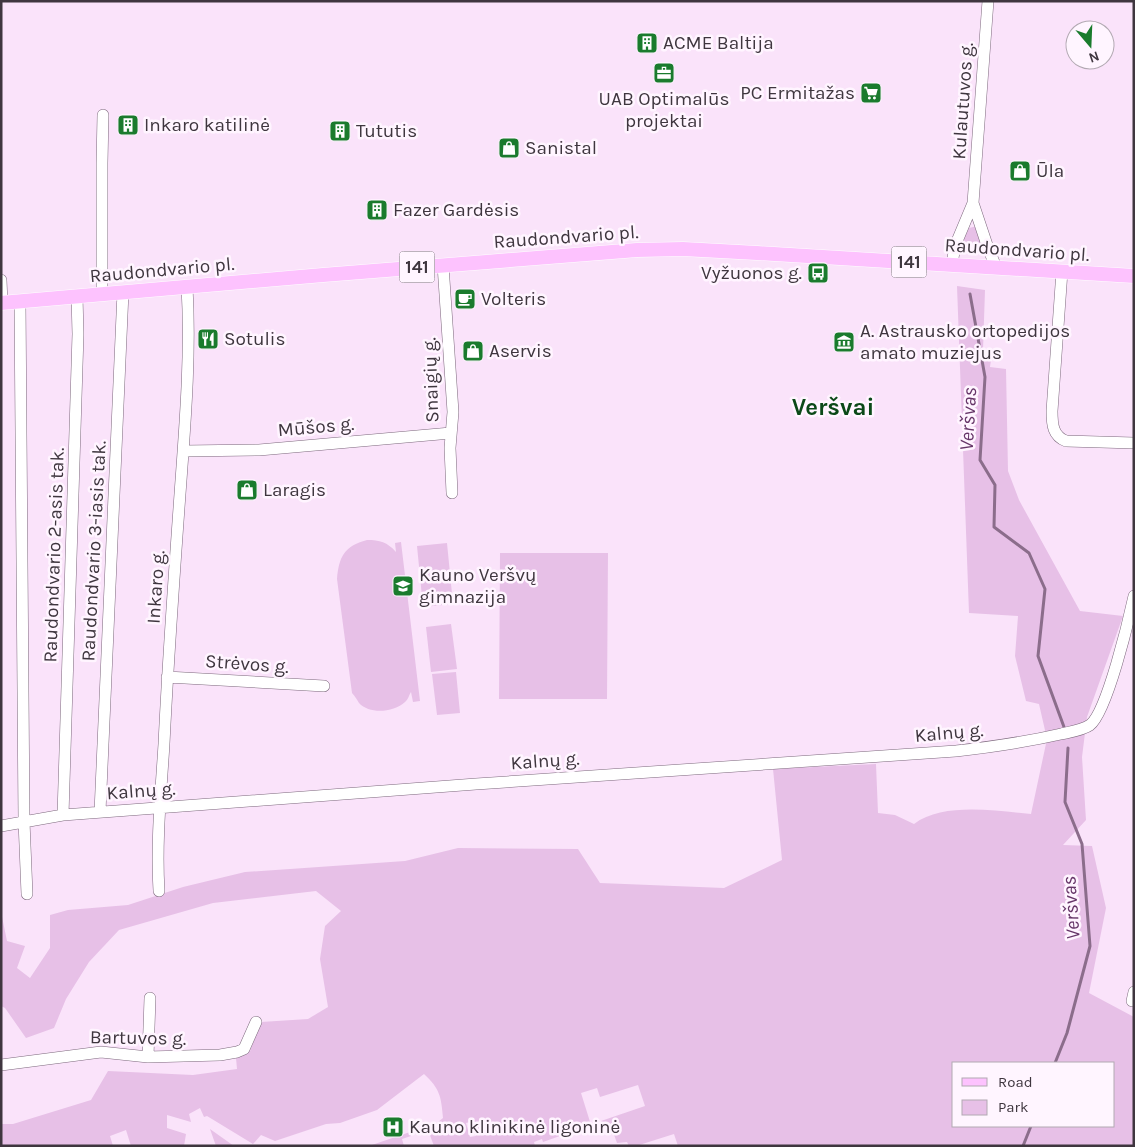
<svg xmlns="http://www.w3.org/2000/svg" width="1135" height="1147" font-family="Karla,sans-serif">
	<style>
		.green { fill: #e7c0e7; fill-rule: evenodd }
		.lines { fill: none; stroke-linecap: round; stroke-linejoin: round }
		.stream { stroke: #8b6d8b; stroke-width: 3 }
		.minor-casing { stroke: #7d697d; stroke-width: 12 }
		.major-casing { stroke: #fff; stroke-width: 15 }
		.minor { stroke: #fff; stroke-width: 11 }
		.major { stroke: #fdc2fe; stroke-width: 14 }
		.labels { text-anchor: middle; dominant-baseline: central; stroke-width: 5; stroke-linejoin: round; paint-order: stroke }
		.shield { fill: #fff5ff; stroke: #796f79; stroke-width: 1 }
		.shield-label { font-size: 18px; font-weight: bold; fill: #3f363f }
		.poi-label { font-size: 19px; fill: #3f363f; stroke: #fff5ff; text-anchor: start }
		.street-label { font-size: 19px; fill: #3f363f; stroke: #fff5ff }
		.water-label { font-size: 20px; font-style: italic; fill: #673669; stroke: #fff5ff }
		.district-label { font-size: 24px; font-weight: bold; fill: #0b4918; stroke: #fff5ff }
	</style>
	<rect width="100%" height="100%" fill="#fae3fa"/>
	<path class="green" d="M973,227H975L980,241V245L963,244V241L969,228Z
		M957,286L985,290L983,350L992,353L990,367L1006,369L1008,471L1019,500L1080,611L1123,616L1087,717L1082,757L1086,820L1063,845L1092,846L1106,908L1089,993L1134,1017V1146H678L674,1134L636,1146H629L627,1142L617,1143L612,1129L604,1132L601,1121L645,1106L638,1085L600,1097L597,1088L581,1093L591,1125L543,1142L542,1139L534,1142L535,1146H434L428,1130L443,1118C441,1096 440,1089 424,1074L377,1110L340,1123L326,1124L275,1141L261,1135L253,1144L207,1116L204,1117L200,1108L189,1114L191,1122L167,1115V1128L186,1134L184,1146H131L126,1130L110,1136L113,1146H1V1124H13L91,1100L108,1071L193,1075L237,1069L236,1058L250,1051L261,1022L308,1019L328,1007L320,959L325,926L341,911L316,891L213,903L119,930L89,962L66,999L54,1028L26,1038L5,1008L1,1006V912L7,941L25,946L17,968L30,978L50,948V915L68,910L128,905L183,887L245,872L405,861L458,848L578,849L600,883L724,888L782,860L773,769L876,764L878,813L895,815L914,824C943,802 996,811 1031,814L1047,739L1039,704L1026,701L1015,656L1018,616L969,613ZM954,1063H1114V1126H954ZM474,1121L476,1136L470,1137L466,1123Z
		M367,540C380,540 387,542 396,552L395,543L401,542L420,701L413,702L411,692C409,695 408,700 405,702C394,712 370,715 359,703C357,700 355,696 352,693L337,579C339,557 344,546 367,540Z
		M447,543L453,604L423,607L417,546Z
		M500,553H608L607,699H499Z
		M451,624L457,669L431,672L426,627Z
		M456,672L460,713L437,715L432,674Z
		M210,1129L234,1146H216Z
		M410,1132L411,1136L402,1139L404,1146H369Z"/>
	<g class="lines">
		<path class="stream" d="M970,294L985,377L980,460L995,485L994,527L1029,553L1045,589L1038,656L1064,727
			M1055,1063L1067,1033L1090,946L1082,844L1065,802L1068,748
			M1023,1146L1031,1126"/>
		<g class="minor-casing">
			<path id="minor" d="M973,203L988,248L996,267
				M952,264L955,246L973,203L988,1
				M443,265L453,412L450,448L452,493
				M1062,271L1052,411C1052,425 1053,436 1066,441L1134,443
				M1,280L2,303
				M102,294V163L103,115
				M20,302L24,821L27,894
				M184,451L259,450L451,433
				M167,677L324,686
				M100,812L123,292
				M63,815L78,334L77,296
				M1,826L63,815L476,784L956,751C992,747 1026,742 1061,734C1070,732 1083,730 1090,725C1107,712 1129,619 1134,596
				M159,891C156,842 161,792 164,744C168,660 174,577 180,494C185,425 191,355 187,286
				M1132,1001L1134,992
				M148,1057L150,998
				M1,1065L101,1052L148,1057L220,1055L237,1052L244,1049L256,1022"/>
		</g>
		<g class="major-casing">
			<path id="major" d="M1,303L323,275L637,250L683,249L757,253L1134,276"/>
		</g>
		<use href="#minor" class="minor"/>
		<use href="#major" class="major"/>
	</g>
	<defs>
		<g id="building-square" transform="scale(1.125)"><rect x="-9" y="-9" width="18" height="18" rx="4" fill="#1a7b2d" stroke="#fff5ff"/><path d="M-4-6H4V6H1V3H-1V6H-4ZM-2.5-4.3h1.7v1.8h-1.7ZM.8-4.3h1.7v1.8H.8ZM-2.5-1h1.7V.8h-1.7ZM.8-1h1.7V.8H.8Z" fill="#fff"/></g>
		<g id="office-square" transform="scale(1.125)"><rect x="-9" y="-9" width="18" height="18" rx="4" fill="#1a7b2d" stroke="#fff5ff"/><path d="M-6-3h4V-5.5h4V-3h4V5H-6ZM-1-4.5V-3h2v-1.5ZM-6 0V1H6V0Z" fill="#fff"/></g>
		<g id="supermarket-square" transform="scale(1.125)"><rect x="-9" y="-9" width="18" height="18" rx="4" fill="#1a7b2d" stroke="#fff5ff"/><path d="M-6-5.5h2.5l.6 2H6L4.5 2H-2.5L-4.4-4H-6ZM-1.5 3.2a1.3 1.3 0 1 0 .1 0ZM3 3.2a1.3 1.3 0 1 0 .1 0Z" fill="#fff"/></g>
		<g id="shop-square" transform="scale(1.125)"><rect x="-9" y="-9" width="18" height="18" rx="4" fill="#1a7b2d" stroke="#fff5ff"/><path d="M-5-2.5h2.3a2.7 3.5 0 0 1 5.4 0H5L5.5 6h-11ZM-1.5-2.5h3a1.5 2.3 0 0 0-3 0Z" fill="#fff"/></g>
		<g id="bus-square" transform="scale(1.125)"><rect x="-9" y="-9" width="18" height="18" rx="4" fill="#1a7b2d" stroke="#fff5ff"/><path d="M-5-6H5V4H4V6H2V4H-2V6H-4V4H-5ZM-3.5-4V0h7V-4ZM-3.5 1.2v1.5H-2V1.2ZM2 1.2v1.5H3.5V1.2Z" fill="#fff"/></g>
		<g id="cafe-square" transform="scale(1.125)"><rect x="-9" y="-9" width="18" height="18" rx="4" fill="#1a7b2d" stroke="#fff5ff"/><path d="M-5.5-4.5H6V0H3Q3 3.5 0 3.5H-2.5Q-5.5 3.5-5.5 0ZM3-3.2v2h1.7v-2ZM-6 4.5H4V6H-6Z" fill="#fff"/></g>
		<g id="restaurant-square" transform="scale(1.125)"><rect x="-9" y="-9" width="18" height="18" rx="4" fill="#1a7b2d" stroke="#fff5ff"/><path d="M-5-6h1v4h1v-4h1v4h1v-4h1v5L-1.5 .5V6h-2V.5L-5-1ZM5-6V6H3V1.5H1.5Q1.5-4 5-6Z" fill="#fff"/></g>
		<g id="museum-square" transform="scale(1.125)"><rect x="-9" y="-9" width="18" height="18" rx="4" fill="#1a7b2d" stroke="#fff5ff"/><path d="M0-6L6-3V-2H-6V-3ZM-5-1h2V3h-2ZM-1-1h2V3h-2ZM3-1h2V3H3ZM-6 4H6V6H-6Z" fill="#fff"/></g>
		<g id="school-square" transform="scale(1.125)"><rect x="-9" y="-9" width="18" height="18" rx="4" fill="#1a7b2d" stroke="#fff5ff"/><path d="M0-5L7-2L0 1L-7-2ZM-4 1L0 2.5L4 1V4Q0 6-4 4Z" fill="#fff"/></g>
		<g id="hospital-square" transform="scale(1.125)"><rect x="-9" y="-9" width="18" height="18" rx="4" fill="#1a7b2d" stroke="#fff5ff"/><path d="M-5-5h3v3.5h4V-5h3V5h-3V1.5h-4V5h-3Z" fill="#fff"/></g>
	</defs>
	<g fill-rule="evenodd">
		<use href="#building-square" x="647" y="43"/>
		<use href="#office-square" x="664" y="73"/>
		<use href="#supermarket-square" x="871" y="93"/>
		<use href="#building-square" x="128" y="125"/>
		<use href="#building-square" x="340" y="131"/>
		<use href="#shop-square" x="509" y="148"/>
		<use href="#shop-square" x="1020" y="171"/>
		<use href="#building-square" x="377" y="210"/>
		<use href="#bus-square" x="818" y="273"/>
		<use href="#cafe-square" x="465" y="299"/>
		<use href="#restaurant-square" x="208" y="339"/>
		<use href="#museum-square" x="844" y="342"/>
		<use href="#shop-square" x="473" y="351"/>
		<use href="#shop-square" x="247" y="490"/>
		<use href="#school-square" x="403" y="586"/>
		<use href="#hospital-square" x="393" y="1127"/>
	</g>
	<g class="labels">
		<g class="shield">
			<rect x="891.5" y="246.5" width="35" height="31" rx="4"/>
			<rect x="399.5" y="251.5" width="35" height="31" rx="4"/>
		</g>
		<g class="shield-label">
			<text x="909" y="262">141</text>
			<text x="417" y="267">141</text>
		</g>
		<g class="poi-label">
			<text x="663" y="43">ACME Baltija</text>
			<text x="855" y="93" text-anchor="end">PC Ermitažas</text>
			<text x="664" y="99" text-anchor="middle">UAB Optimalūs<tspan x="664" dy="22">projektai</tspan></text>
			<text x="144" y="125">Inkaro katilinė</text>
			<text x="356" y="131">Tututis</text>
			<text x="525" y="148">Sanistal</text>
			<text x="1036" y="171">Ūla</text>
			<text x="393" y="210">Fazer Gardėsis</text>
			<text x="802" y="273" text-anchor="end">Vyžuonos g.</text>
			<text x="481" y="299">Volteris</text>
			<text x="860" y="331">A. Astrausko ortopedijos<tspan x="860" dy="22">amato muziejus</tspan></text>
			<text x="224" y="339">Sotulis</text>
			<text x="489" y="351">Aservis</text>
			<text x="263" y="490">Laragis</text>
			<text x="419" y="575">Kauno Veršvų<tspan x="419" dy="22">gimnazija</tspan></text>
			<text x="409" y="1127">Kauno klinikinė ligoninė</text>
		</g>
		<g class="street-label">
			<text transform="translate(963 101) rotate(-86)">Kulautuvos g.</text>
			<text transform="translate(566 237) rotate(-4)">Raudondvario pl.</text>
			<text transform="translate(1017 250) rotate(4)">Raudondvario pl.</text>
			<text transform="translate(162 270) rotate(-5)">Raudondvario pl.</text>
			<text transform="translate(431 380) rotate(-92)">Snaigių g.</text>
			<text transform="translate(316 427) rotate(-5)">Mūšos g.</text>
			<text transform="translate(94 551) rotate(-87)">Raudondvario 3-iasis tak.</text>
			<text transform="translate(54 555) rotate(-88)">Raudondvario 2-asis tak.</text>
			<text transform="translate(156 587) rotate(-86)">Inkaro g.</text>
			<text transform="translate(247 664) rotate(4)">Strėvos g.</text>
			<text transform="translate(949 733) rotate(-5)">Kalnų g.</text>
			<text transform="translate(545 761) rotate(-4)">Kalnų g.</text>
			<text transform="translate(141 791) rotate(-4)">Kalnų g.</text>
			<text transform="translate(138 1038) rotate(1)">Bartuvos g.</text>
		</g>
		<g class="water-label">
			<text transform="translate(968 419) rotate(-87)">Veršvas</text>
			<text transform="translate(1071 908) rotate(-94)">Veršvas</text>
		</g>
		<g class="district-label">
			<text x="833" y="407">Veršvai</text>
		</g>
	</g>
	<rect width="1135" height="1147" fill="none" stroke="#3f363f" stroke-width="5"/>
	<rect x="952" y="1062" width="162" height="65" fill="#fff5ff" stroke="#b2a9b2"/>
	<rect x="962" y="1078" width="25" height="8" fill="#fdc2fe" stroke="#b2a9b2"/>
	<text x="998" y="1087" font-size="15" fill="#3f363f">Road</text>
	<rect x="962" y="1100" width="25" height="15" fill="#e7c0e7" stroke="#b2a9b2"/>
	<text x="998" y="1112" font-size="15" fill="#3f363f">Park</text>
	<g transform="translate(1090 45) rotate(161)"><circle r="24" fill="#fff5ff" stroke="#b2a9b2"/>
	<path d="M0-4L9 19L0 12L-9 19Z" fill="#1a7b2d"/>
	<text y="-8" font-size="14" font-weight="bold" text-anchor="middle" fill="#3f363f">N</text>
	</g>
</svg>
